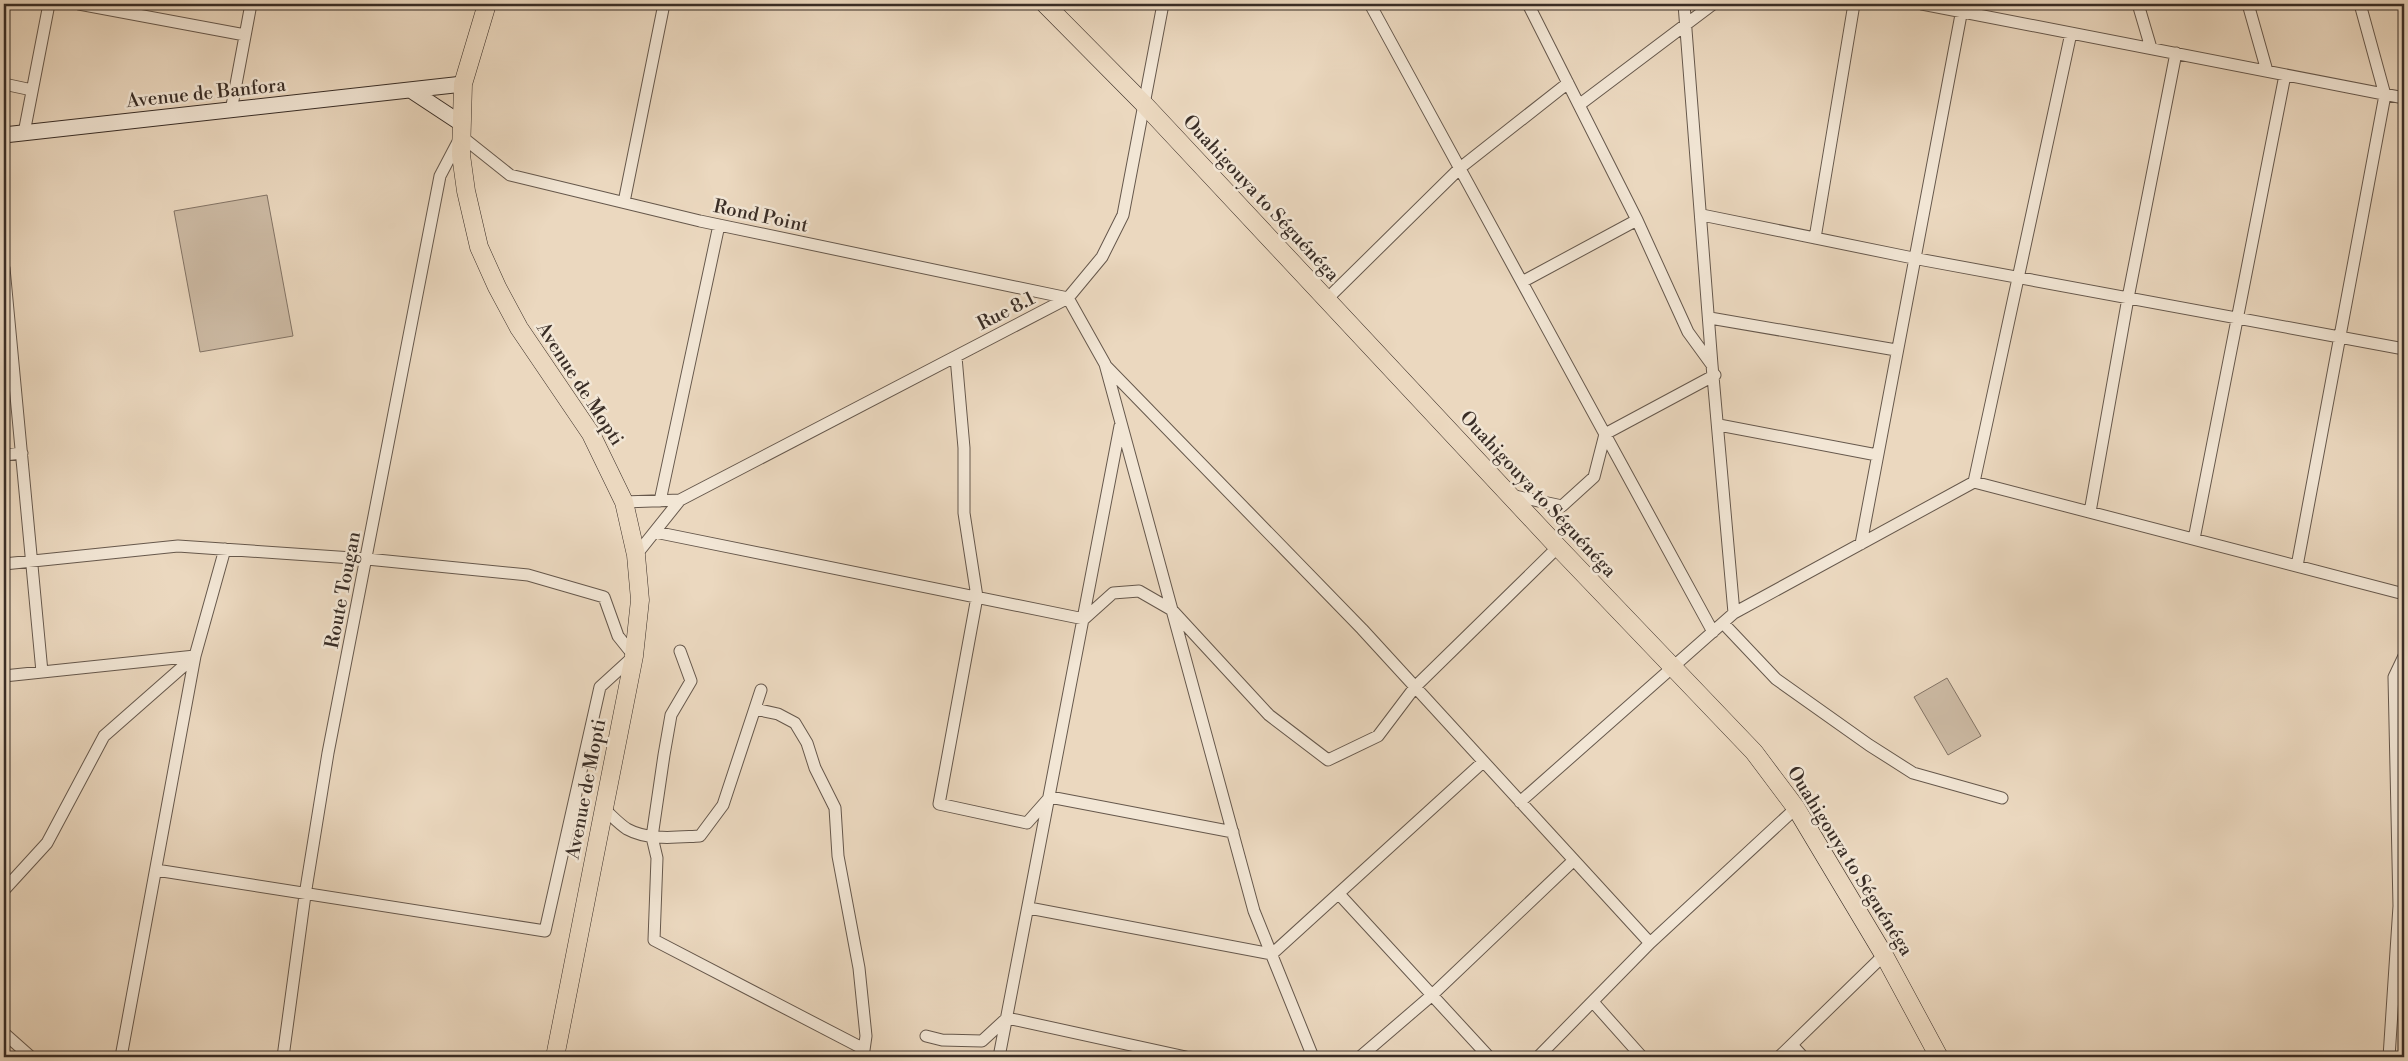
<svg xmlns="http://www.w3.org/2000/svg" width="2408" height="1061" font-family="'Libre Bodoni',serif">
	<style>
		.pitch { fill: #cdbba5; stroke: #837466 }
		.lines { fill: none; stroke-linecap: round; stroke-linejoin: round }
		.street-casing { stroke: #66584c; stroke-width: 13 }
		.secondary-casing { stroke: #392d26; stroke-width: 17 }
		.primary-casing { stroke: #392d26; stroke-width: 19 }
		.street { stroke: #f2e6d5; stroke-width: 11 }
		.secondary { stroke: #f2e6d5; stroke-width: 15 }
		.primary { stroke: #ebd8bf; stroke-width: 18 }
		.labels { text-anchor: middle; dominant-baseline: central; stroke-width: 5; stroke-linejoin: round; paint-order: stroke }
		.street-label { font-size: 19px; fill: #392d26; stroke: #f2e6d5 }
	</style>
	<rect width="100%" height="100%" fill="#ebd8bf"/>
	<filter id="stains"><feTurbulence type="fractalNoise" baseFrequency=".004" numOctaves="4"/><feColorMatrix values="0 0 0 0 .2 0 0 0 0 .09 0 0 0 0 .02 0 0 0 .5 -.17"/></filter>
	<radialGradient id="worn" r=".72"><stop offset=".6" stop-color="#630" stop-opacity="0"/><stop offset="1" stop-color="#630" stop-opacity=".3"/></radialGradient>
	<path class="pitch" d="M267,195L293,336L200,352L174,211Z
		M1947,678L1981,736L1948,755L1914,697Z"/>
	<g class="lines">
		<g class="street-casing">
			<path id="street" d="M79,4L245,35
				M1370,4L1713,632
				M1528,4L1637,220L1688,332L1712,365
				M1922,4L2404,98
				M2138,4L2151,48
				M2248,4L2267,71
				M4,84L32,90
				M1579,105L1713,4
				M231,111L251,4
				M24,133L49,4
				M624,202L664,4
				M1702,215L1913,258L2404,349
				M1815,238L1854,4
				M4,268L42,672
				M1522,282L1637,220
				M1327,299L1460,168L1568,83
				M1710,318L1896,350
				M956,357L964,448V513L977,597L939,804L1027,823L1050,797L1233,832
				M1106,366L1362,629L1650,943
				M1719,425L1877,455
				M4,455L22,453
				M1974,482L2071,33
				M1510,495L1562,506L1594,477L1605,434L1715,375
				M680,500L1068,298L1102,257L1123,215L1163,4
				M660,501L719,225
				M624,502L680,500L636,555
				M2090,512L2128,298L2176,53
				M655,532L1084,619L1113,593L1139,591L1172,610L1269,715L1328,760L1378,736L1415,687L1558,547
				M2194,539L2285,75
				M1861,544L1963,4
				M4,564L178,546L367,559L528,575L604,597L618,636L634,656L600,687L545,931L156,870
				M2297,566L2385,95L2360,4
				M1734,613L1974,482L2404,594
				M1723,623L1776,679L1869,745L1913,773L2002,798
				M680,651L691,681L671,715L664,755L652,837L657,858L654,940L864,1049
				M4,676L195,656L104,736L47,843L4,890
				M755,709L778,714L795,723L807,743L815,768L835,808L838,856L859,968L866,1036L863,1057
				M1520,802L1734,613L1712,365L1684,4
				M604,809C611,815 619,824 627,829C649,841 677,837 700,836L723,805L761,690
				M1339,894L1489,1057
				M1029,908L1272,954L1483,762
				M1593,1002L1642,1057
				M4,1033L31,1057
				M926,1036L942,1040L982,1041L1007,1018L1186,1057
				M1792,1045L1803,1057
				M121,1057L195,656L225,549
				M283,1057L305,895L328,753L440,176L461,136L510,175L700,221L1068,298L1105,364L1254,911L1313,1057
				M999,1057L1120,426
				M1360,1057L1431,996L1574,860
				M1538,1057L1650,943L1796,808
				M1779,1057L1884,955
				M2389,1057L2399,906L2394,677L2404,656"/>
		</g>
		<g class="secondary-casing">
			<path id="secondary" d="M412,91L462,124
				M4,135L463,84"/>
		</g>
		<g class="primary-casing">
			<path id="primary" d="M487,4L463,84L461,155L466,191L479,247L497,287L519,328L591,434L624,502L636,555L640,600L634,656L555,1057
				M1045,4L1143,103L1558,547L1754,752L1796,808L1884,955L1939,1057"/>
		</g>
		<use href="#street" class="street"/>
		<use href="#secondary" class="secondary"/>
		<use href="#primary" class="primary"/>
	</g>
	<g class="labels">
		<g class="street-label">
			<text transform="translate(206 93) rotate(-6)">Avenue de Banfora</text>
			<text transform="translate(1261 198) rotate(47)">Ouahigouya to Séguénéga</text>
			<text transform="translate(761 216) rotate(12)">Rond Point</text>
			<text transform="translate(1006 311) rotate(-27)">Rue 8.1</text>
			<text transform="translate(580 384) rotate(57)">Avenue de Mopti</text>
			<text transform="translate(1538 494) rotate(47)">Ouahigouya to Séguénéga</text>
			<text transform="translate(343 590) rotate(-79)">Route Tougan</text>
			<text transform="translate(586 789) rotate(-79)">Avenue de Mopti</text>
			<text transform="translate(1850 861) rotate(58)">Ouahigouya to Séguénéga</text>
		</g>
	</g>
	<rect width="2408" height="1061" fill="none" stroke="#ebd8bf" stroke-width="20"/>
	<rect x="5" y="5" width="2398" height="1051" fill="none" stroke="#392d26" stroke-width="2.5"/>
	<rect x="10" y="10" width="2388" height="1041" fill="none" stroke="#392d26"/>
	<rect width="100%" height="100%" filter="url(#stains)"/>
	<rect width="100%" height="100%" fill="url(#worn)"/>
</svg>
